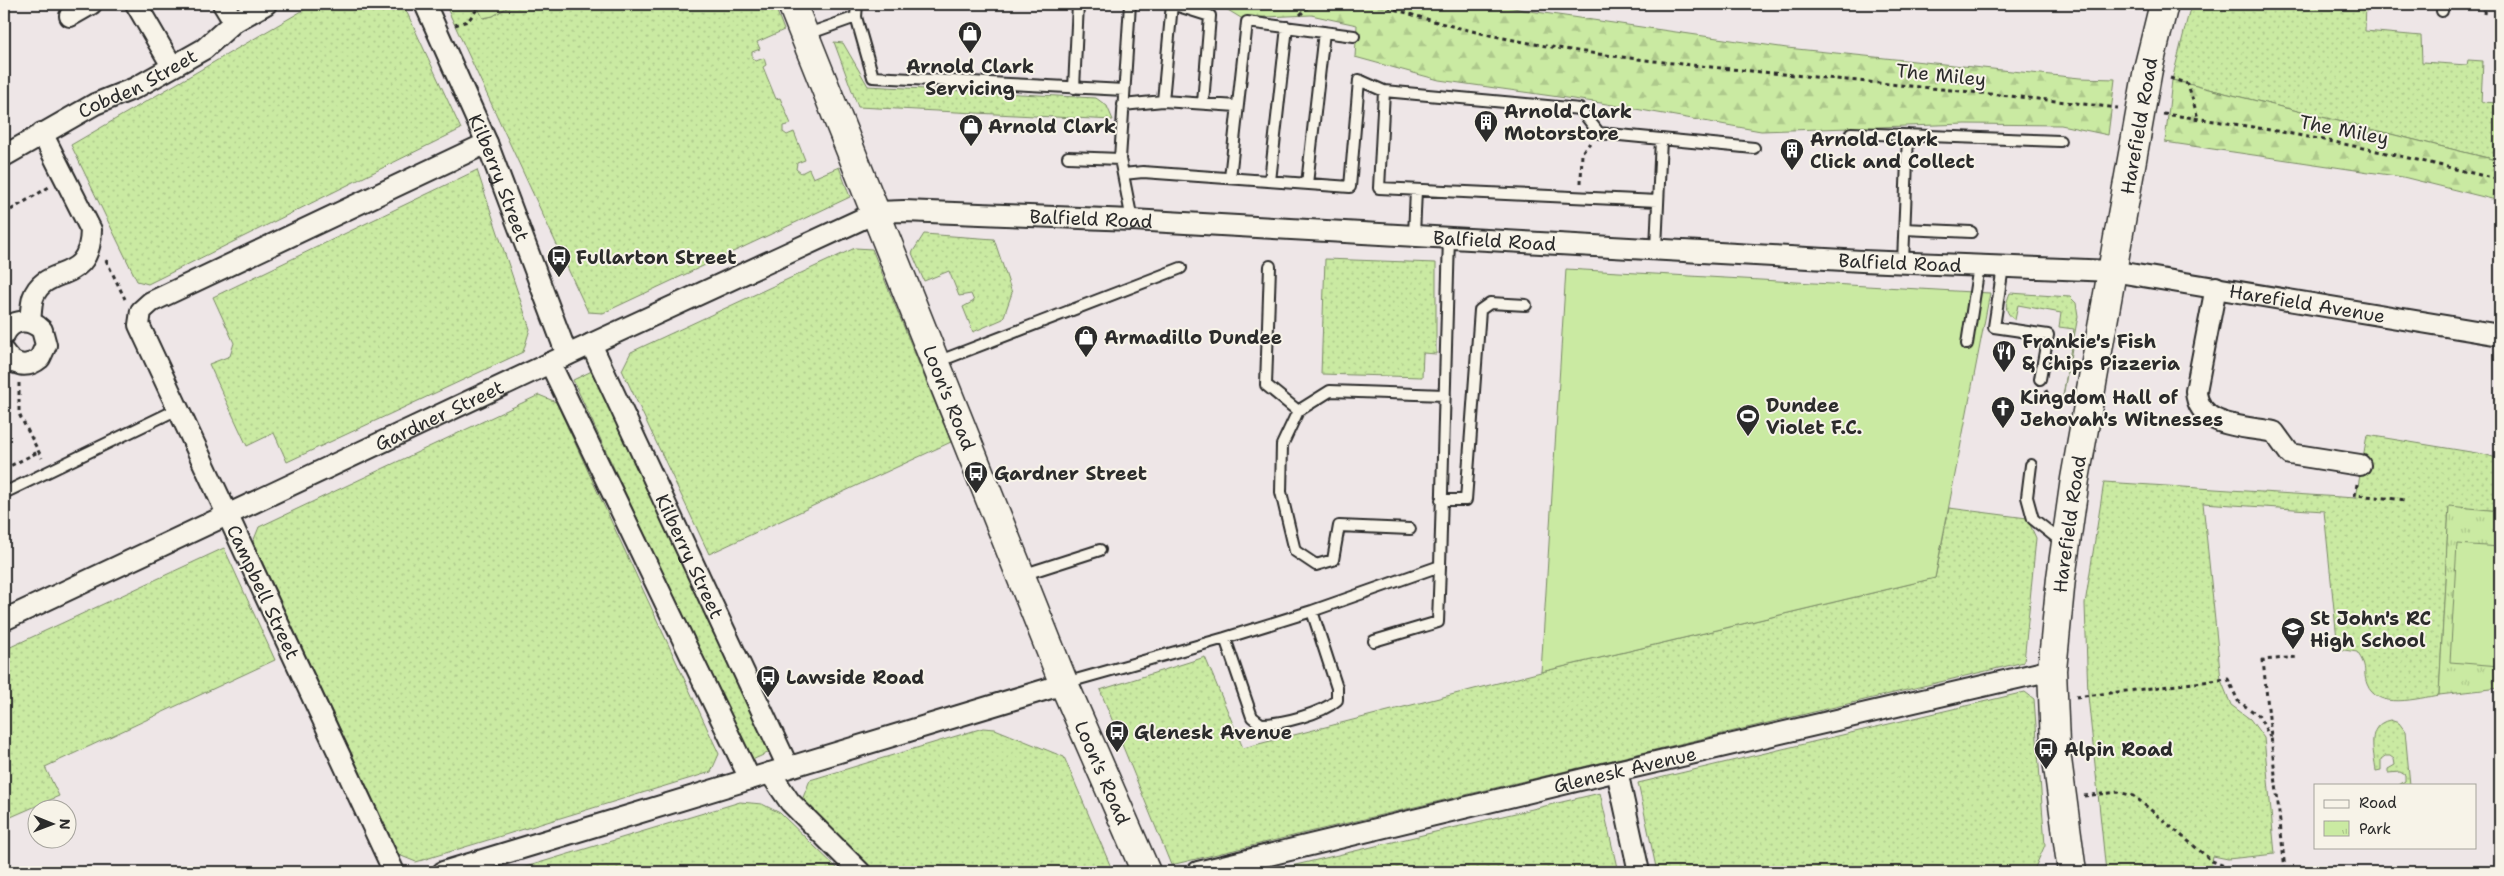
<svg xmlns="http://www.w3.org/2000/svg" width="2504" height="876" font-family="'Shantell Sans',sans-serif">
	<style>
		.grass { fill: url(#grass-dots); stroke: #7a8a66 }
		.forest { fill: url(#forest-firs); stroke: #7a8a66 }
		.park { fill: url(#park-tufts); stroke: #7a8a66 }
		.pitch { fill: #caeaa2; stroke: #7a8a66 }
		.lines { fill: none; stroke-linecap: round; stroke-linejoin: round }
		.lane-casing { stroke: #2b2b2b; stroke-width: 14 }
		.street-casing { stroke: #2b2b2b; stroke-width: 24 }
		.secondary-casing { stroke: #2b2b2b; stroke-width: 31 }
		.path { stroke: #2b2b2b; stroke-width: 3; stroke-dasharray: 4 4; stroke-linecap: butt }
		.lane { stroke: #f7f3e8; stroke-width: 10 }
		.street { stroke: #f7f3e8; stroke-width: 20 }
		.secondary { stroke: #f7f3e8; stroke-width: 28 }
		.secondary-bridge-casing { stroke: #2b2b2b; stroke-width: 31; stroke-linecap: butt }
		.secondary-bridge { stroke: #f7f3e8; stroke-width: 28 }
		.labels { text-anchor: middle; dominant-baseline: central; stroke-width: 4; stroke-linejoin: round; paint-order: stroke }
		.poi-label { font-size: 19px; font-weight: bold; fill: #2b2b2b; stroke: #f7f3e8; text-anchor: start }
		.street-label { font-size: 19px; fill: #2b2b2b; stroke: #f7f3e8 }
	</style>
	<defs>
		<pattern id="grass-dots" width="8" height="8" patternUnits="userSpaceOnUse" patternTransform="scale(1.25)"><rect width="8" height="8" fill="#caeaa2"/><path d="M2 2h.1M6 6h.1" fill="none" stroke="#aec98c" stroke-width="1.8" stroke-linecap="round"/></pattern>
		<pattern id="forest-firs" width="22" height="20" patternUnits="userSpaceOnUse" patternTransform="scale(1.25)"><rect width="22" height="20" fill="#caeaa2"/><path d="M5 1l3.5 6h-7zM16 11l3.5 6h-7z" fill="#aec98c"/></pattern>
		<pattern id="park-tufts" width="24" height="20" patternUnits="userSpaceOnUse" patternTransform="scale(1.25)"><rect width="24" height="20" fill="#caeaa2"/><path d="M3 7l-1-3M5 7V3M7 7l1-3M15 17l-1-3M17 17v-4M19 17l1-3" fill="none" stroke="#aec98c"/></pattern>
	</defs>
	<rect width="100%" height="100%" fill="#eee6e7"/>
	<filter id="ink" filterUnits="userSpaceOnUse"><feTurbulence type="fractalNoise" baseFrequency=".02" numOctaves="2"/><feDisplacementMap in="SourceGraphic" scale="10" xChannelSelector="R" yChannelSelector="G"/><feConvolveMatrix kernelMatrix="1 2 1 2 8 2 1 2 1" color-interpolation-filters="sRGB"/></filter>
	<g filter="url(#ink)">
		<path class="grass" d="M314,4H403L461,129L148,284L137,281L71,145Z
			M445,4H476L484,18L493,16L513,4H774L784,30L757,42L760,49L752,52V58L756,61L764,58L766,65L763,67L776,99L780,98L791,124L783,126V132L787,135L794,132L805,160L797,163L796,169L801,173L809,169L813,178L839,167L850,197L603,313L588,312Z
			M2195,4H2366L2365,31L2421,36L2422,62L2467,65L2468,60L2483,61L2481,102L2500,103V161L2172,80L2189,12Z
			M834,42L843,43L868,86L1096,98L1107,106L1113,120L858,107Z
			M477,170L530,329L523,352L287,462L274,433L247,446L209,364L230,356L234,343L213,297Z
			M924,234L994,239L1012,293L1003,319L973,332L963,307L974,301L971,294L959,296L949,271L924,281L912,253Z
			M855,248L872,249L951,442L709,554L622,370L631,352Z
			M1325,259L1436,263V354L1423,353L1422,377L1321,374Z
			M2010,293L2070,297L2076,303L2078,316L2063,396L2074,329L2059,327L2061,313L2018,305L2015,320C2004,312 2005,305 2010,293Z
			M594,370L772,751L750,761L573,380Z
			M539,395L556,402L719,754L711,772L416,862L399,855L253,542L259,527Z
			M2367,435L2483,454L2500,459V511L2449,507L2439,695C2418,698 2377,711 2367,684C2362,670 2369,669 2357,652L2338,649L2324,511L2203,503L2221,680L2231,705L2250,719L2264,738L2275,854L2228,859L2213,856L2211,867L2218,872H2106L2088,696L2085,604L2104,482L2356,498Z
			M1949,508L2027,518L2036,538L2024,662L1171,865L1100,690L1205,657L1243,748L1541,672L1935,578Z
			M224,548L275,660L45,767L59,796L4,820V650Z
			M2025,692L2034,699L2045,845L2033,872H1657L1638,783Z
			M2390,720L2399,723L2405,731L2410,785H2399L2405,781V775L2400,772L2388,773V769L2395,765L2394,759L2390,756H2385L2381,759V770L2376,771C2374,752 2365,725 2390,720Z
			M983,728L995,729L1064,757L1113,872H874L802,800L810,780Z
			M1600,793L1618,872H1266Z
			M740,802L762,804L780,813L841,872H509Z"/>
		<path class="forest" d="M1218,4H1496L1523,10L1787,48L2080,78L2115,79L2108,135L2061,125L1966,124L1761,131L1601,103L1439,80L1355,57L1357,25L1311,15L1241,18Z
			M2172,80L2500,161V201L2403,177L2165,142Z"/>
		<path class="park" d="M476,4H513L493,16L483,18Z
			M2449,506L2500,511V688L2439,695Z"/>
		<path class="pitch" d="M1566,269L1990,293L1935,578L1541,672Z
			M2457,544L2500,547V666L2450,662Z"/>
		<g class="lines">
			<g class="lane-casing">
				<path id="lane" d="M857,4L856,17L873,77L1124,90
					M1130,4L1120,159L1132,220
					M2442,11L2443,4
					M805,35L856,17
					M1074,88L1078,4
					M1384,91L1379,188L1658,201
					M1163,101L1172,4L1210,16L1203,103
					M1123,105L1163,101L1237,106
					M1851,133L2060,141
					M1068,157L1120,159
					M1123,174L1143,172L1350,187L1359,80L1384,91L1580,109L1599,133L1754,148
					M1230,178L1247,22L1354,36
					M1270,181L1287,27
					M1307,184L1324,32
					M1904,229L1971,232
					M1414,235L1416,190
					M1656,248L1661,139
					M1903,262L1908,135
					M1270,266L1266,385L1298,411
					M2003,267L1994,327L2048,335L2040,379
					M1967,344L1979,266
					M937,362L1181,268
					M2031,465L2027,497L2033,519L2062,542
					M4,493L178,409
					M1441,500H1466L1480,310L1490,303L1526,305
					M1410,529L1339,526L1333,560L1316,565L1295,551L1281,492L1282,445L1298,411L1330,391L1445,395
					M1022,575L1100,550
					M1225,638L1252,717L1261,724C1282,724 1321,714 1337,700V688L1312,611
					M1374,641L1438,622L1440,566
					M1065,683L1225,638L1312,611L1440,566L1449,237"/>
			</g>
			<g class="street-casing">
				<g id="street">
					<path d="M136,4L172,66"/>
					<path d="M223,4L234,22"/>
					<path id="s1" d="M425,4L487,143L567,355"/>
					<path d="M70,16L91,4"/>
					<path id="s2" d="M4,156L95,104L135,88L204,49L234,22L266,4"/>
					<path d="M2216,287L2196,391C2198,428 2245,426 2274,432L2290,454L2360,465"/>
					<path d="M30,322C31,314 31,305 33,298C45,263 90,287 91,230L42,133"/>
					<path d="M4,335C12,318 30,318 42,330L46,345L40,358C27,369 13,366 4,352"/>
					<path id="s3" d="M591,344L788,767"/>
					<path d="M550,363L750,779"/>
					<path id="s4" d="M4,620L550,363L877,212L904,211L1132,220L1862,261L2112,271L2500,335"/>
					<path d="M1617,771L1639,872"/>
					<path d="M770,773L790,802L860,872"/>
					<path d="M394,872L139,325L141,311L151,302L487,143"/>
					<path d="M443,872L1064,684"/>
					<path id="s5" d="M1198,872L1617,771L2052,670"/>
				</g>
			</g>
			<g class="secondary-casing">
				<g id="secondary">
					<path id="s6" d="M792,4L1064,684L1146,872"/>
					<path d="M2148,69L2164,4"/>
					<path id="s7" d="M2072,872L2055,744L2052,670L2061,578L2075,479L2136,137"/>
				</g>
			</g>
			<path class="path" d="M1380,4C1504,48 1631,59 1761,72C1880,83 1999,94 2118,108
				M2484,14L2485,4
				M1300,15L1311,4
				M455,25L468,21L481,4
				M2170,78L2188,84L2198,118
				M2163,114C2277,128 2389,152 2500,180
				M1581,183L1582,152L1590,143
				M4,214L49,187
				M106,260L125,299
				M19,383V414L42,458
				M2046,390L2049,397L2066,400
				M4,469L38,452
				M2357,484L2355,495L2407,500
				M2076,697L2228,679L2238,701L2258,715L2270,737
				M2084,796L2118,792L2134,796L2212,861L2239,872
				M2285,870L2263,660L2298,657
				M2260,872L2313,867V872"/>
			<use href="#lane" class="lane"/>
			<use href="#street" class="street"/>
			<use href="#secondary" class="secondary"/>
			<g class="secondary-bridge-casing">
				<path id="secondary-bridge" d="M2136,137L2148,69"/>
			</g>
			<use href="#secondary-bridge" class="secondary-bridge"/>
		</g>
	</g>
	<defs>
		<g id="shop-pin" transform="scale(1.25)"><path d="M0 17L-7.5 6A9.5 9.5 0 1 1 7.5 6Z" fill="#2b2b2b" stroke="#f7f3e8"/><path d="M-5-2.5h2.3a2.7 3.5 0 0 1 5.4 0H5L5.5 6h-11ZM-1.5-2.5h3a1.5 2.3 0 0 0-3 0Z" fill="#fff"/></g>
		<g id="building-pin" transform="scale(1.25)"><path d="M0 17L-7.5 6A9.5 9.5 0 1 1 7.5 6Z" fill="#2b2b2b" stroke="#f7f3e8"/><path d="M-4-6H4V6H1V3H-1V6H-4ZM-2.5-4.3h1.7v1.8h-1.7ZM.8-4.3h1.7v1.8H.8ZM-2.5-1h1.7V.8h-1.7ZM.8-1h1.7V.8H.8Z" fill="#fff"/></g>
		<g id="bus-pin" transform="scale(1.25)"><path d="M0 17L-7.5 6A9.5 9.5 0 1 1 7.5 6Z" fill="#2b2b2b" stroke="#f7f3e8"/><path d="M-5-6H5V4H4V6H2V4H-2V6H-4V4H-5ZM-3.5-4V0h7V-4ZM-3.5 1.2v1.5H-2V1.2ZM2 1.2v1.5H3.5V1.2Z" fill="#fff"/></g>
		<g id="restaurant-pin" transform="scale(1.25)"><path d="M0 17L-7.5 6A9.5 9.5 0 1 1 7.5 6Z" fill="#2b2b2b" stroke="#f7f3e8"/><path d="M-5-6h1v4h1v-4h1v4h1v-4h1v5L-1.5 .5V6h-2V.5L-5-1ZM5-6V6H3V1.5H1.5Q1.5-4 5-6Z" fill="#fff"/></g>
		<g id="church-pin" transform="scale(1.25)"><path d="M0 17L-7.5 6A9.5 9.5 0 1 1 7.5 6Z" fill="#2b2b2b" stroke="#f7f3e8"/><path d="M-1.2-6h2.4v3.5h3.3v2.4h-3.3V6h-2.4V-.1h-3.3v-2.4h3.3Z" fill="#fff"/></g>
		<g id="stadium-pin" transform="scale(1.25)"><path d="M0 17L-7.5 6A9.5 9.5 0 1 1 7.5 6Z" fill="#2b2b2b" stroke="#f7f3e8"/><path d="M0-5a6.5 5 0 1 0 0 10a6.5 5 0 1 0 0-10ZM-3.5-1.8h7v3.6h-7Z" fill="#fff"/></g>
		<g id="school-pin" transform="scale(1.25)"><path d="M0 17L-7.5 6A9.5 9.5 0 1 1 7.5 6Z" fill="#2b2b2b" stroke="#f7f3e8"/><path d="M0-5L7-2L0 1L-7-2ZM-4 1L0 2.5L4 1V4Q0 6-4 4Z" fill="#fff"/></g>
	</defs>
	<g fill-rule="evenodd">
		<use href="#shop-pin" x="970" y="33"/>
		<use href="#building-pin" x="1486" y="122"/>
		<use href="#shop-pin" x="971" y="126"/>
		<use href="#building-pin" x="1792" y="150"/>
		<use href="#bus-pin" x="559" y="257"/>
		<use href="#shop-pin" x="1086" y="337"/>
		<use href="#restaurant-pin" x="2004" y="352"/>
		<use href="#church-pin" x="2003" y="408"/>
		<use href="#stadium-pin" x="1748" y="416"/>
		<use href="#bus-pin" x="976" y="473"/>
		<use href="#school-pin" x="2293" y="629"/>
		<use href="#bus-pin" x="768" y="677"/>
		<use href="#bus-pin" x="1117" y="732"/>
		<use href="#bus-pin" x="2046" y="749"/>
	</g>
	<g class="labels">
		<g class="poi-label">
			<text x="970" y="66" text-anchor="middle">Arnold Clark<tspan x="970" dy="22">Servicing</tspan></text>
			<text x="1504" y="111">Arnold Clark<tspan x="1504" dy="22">Motorstore</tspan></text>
			<text x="988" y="126">Arnold Clark</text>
			<text x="1810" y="139">Arnold Clark<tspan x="1810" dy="22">Click and Collect</tspan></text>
			<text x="576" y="257">Fullarton Street</text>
			<text x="1104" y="337">Armadillo Dundee</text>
			<text x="2022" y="341">Frankie's Fish<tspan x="2022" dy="22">&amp; Chips Pizzeria</tspan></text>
			<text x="2020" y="397">Kingdom Hall of<tspan x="2020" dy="22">Jehovah's Witnesses</tspan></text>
			<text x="1766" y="405">Dundee<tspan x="1766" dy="22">Violet F.C.</tspan></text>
			<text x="994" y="473">Gardner Street</text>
			<text x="2310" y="618">St John's RC<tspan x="2310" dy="22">High School</tspan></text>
			<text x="786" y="677">Lawside Road</text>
			<text x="1134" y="732">Glenesk Avenue</text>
			<text x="2064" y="749">Alpin Road</text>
		</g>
		<g class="street-label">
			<text transform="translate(1941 75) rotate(6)">The Miley</text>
			<text stroke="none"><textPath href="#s2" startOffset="152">Cobden Street</textPath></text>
			<text transform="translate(2139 126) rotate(-80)">Harefield Road</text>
			<text transform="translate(2344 130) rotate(11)">The Miley</text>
			<text stroke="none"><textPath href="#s1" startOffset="189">Kilberry Street</textPath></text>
			<text stroke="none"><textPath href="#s4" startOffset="1178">Balfield Road</textPath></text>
			<text stroke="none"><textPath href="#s4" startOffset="1582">Balfield Road</textPath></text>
			<text stroke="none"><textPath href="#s4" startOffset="1988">Balfield Road</textPath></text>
			<text stroke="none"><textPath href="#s4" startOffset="2398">Harefield Avenue</textPath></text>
			<text stroke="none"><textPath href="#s6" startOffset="424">Loon's Road</textPath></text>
			<text stroke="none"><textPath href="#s4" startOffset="481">Gardner Street</textPath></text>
			<text stroke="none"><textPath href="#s7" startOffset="350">Harefield Road</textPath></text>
			<text stroke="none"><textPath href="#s3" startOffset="234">Kilberry Street</textPath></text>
			<text transform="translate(263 592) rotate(65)">Campbell Street</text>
			<text stroke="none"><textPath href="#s5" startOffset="439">Glenesk Avenue</textPath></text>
			<text stroke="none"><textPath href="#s6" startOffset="829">Loon's Road</textPath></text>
		</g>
	</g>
	<rect width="2504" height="876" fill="none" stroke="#f7f3e8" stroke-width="20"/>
	<rect x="10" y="10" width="2484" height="856" fill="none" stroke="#2b2b2b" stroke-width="2" filter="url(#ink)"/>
	<rect x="2314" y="784" width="162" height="65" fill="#f7f3e8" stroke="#a5a39c"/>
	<rect x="2324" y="800" width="25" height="8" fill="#f7f3e8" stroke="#a5a39c"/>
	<text x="2359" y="808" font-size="15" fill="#2b2b2b">Road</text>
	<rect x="2324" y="821" width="25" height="15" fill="url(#park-tufts)" stroke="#a5a39c"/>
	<text x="2359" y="834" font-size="15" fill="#2b2b2b">Park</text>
	<g transform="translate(52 824) rotate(91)"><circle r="24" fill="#f7f3e8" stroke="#a5a39c"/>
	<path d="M0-4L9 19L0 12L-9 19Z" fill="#2b2b2b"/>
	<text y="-8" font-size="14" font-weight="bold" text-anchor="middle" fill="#2b2b2b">N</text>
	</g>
</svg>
